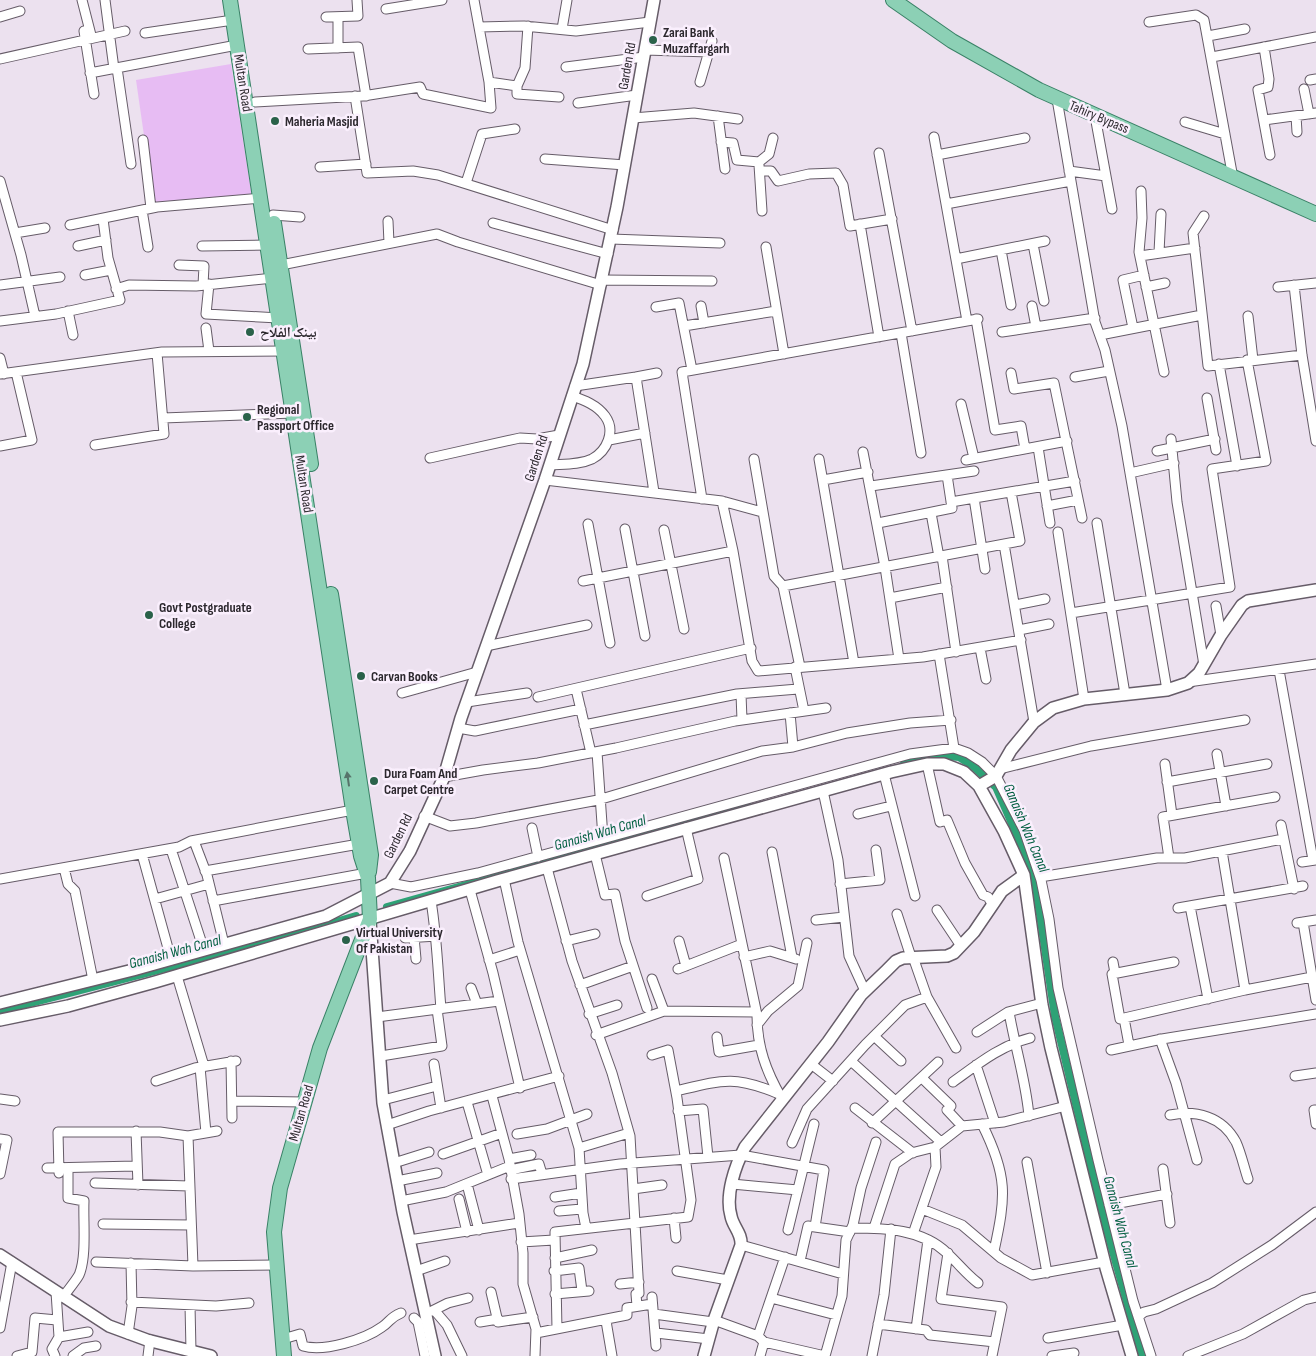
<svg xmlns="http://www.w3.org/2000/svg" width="1316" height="1356" font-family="'Sofia Sans Condensed','Noto Naskh Arabic',sans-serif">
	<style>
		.green { fill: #e7bcf3 }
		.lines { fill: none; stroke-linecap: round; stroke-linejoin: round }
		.canal { stroke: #2ea276; stroke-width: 8 }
		.minor-casing { stroke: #665c68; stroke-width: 11 }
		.tertiary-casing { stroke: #665c68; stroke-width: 14 }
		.primary-casing { stroke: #398166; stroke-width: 16 }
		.minor { stroke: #fff; stroke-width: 9 }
		.tertiary { stroke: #fff; stroke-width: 11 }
		.primary { stroke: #8cd0b5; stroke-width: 14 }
		.oneway { fill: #57746b }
		.poi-dot { fill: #2a624a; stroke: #faeffd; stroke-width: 2 }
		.labels { text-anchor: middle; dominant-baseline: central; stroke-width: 5; stroke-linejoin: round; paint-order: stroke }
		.poi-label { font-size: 14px; font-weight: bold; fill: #2c282e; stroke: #faeffd; text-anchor: start }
		.street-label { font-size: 14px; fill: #2c282e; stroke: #faeffd }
		.water-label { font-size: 15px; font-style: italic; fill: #015e40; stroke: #faeffd }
	</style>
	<rect width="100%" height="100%" fill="#ece1ef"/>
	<path class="green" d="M231,64L252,197L154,205L136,80Z"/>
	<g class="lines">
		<path class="canal" d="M904,764L938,755L959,757L973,766L996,787L1024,851L1037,894L1055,1016L1102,1212L1142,1356
			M387,907L748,806
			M0,1011L282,938L356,916"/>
		<g class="minor-casing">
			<path id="minor" d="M82,0L91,35
				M105,0L114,69
				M386,9L442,0
				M0,17L20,11
				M326,17L358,16L357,0
				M338,17V48
				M1149,22L1196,15L1204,20L1233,178
				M528,26L525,68L517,86V94L559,97
				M479,27L524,26L576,31L650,22
				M562,29L567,0
				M84,31L94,94
				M145,33L233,20
				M1208,36L1245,29
				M1264,47L1269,79L1268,87L1258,90L1270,155
				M308,49L358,47L366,96
				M645,50L710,52
				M1212,57L1316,37
				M0,59L125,31
				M566,67L644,57
				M117,68L131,164
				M90,73L237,45
				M1310,80L1316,79
				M489,82L517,86
				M700,82L712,41
				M1304,89L1309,114
				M355,96L367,173L413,171L438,175L613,230
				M1057,99L1095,322L1105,350L1122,426L1167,690
				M255,102L363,96L420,87L423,94L491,108L489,82L474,0
				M578,103L637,95
				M718,116L725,169
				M1095,116L1112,209
				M1296,116L1297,132
				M633,118L694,113L738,119
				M1264,120L1316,113
				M1185,122L1225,134
				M934,137L967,321
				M143,140L151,208
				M721,142L733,143L737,160L759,162L769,154L773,138
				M879,153L912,331
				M937,155L1025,138
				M545,159L625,165
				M759,165L762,211
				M320,167L366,164
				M760,171H771L778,181L809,174L836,173L843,185L850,226L892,219
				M1069,171L1106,176
				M0,181L21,255L35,316
				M466,183L482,134L515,129
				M1141,191L1142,218L1139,252L1164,372
				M946,204L1071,181
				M142,210L148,247
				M273,215L300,217
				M1204,216L1193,233L1208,366L1302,355
				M388,221L389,243
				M493,223L608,254
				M860,224L879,337
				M70,225L157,207L261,198
				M15,233L45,228
				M611,239L720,243
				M1033,244L1044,301
				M78,246L106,240
				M202,246L268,245
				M766,247L784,354
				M1001,250L1011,305
				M1159,252L1161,214
				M1140,256L1195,248
				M956,259L1045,241
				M179,265L204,266L203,285
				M281,265L437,234L458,242L601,285
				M85,275L111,270
				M602,280L712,281
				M209,284L206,314L279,318
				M0,285L60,277
				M1294,285L1302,355L1316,441
				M1146,287L1165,283
				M1278,287L1316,283
				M116,289L129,285L196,286L273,278
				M701,306L704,323
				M1032,306L1036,327
				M656,307L679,303L692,370
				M68,311L73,335
				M1248,316L1253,360
				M976,319L995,430L1021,426L1025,449
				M0,321L56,314L120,300L108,258L103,219
				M684,326L776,311
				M206,328L209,351
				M1133,328L1123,280L1144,275
				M1002,332L1095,318
				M901,333L921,453
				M1100,335L1202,315
				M0,358L4,374
				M1219,364L1237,466
				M1011,373L1014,389L1054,383L1082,518
				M0,374L162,352L284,351
				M636,377L657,373
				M1075,377L1109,371
				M575,386L636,377L654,492
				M1207,398L1216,450
				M961,404L974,458
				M163,418L293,413
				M1171,439L1177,502L1204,665
				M609,440L645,433
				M95,445L164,434L157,353
				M0,446L32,440L16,372
				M1038,447L1050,523
				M1157,451L1215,439
				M863,452L885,567L899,659
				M430,458L520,438L537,439L559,435
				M754,459L774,576L783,586L1020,541L1011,492
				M819,459L854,663
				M966,460L1067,441
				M550,465C564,464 579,465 592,459C607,451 616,431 605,416C597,405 584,400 572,396
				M1130,473L1174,463
				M545,480L722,501L733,551L752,661L758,671L923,657L1021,640
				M823,480L868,472
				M871,486L974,471
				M974,498L985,569
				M702,499L682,372L978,319
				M722,501L762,512
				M951,502L1075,481
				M1047,506L1078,500
				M931,513L939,557
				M878,523L952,508L947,475
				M1097,523L1125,694
				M588,524L610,643
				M625,529L645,636
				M664,530L684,629
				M1058,532L1084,699
				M1004,544L1034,722
				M942,556L956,652
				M583,581L733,551
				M783,586L800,667
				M890,598L947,587
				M1015,605L1045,599
				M1216,606L1221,635
				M1071,613L1230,587L1212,469L1266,461L1247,360
				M1019,630L1049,624
				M486,646L587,625
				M980,648L986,679
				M939,654L954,748
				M795,667L804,711
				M1279,670L1313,860
				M1188,682L1316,664
				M576,689L591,753
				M402,693L477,672
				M741,694L742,720
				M538,697L751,648
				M467,702L527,693
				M790,713L793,747
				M584,725L737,694L798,689
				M458,728L475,731L581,709
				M597,752L603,838
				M1217,754L1226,806
				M927,764L940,822L947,820L965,863L983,895L988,897L993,905
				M1165,764L1172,815
				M1000,769L1091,746L1245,720
				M884,774L915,896
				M444,777L483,770L538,763L616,748L735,721L826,708
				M1167,782L1267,764
				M823,791L838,860L849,956L865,991
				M858,814L891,806
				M424,816L450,826L476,823L598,800L762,751L793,747L847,733L910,723L951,720
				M1281,825L1294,889
				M532,828L538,857
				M194,841L207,875L224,944
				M171,849L204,950
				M1222,851L1245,990
				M772,852L792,957
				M142,854L171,959
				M595,854L605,895L615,894L625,941L647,1008
				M724,858L757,1015C757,1047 766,1071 782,1099
				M1169,858L1163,817L1275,797
				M1302,862L1316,860
				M64,868L68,884L75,891L93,980
				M547,868L572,961L612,1073L630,1136L639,1293L636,1294L637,1306
				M205,871L359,844
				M1040,877L1157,858H1185L1283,839
				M0,879L179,847L191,841L353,810
				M504,879L518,942L579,1148L583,1213L586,1228
				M390,883L411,887L478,873L910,754L954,748L968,753L982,762L996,776L1024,830L1041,880L1049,919L1058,988L1098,1160L1133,1301L1151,1356
				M840,884L880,880L876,850
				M470,890L493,973L520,1088
				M647,896L698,879L686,828
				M155,899L209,884
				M213,901L367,873
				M431,901C437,937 438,973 441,1009
				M1190,906L1208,999
				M1178,908L1303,886
				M937,910L961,946
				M897,914L911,957
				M816,920L844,917
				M1303,922L1316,1000
				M1297,923L1316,920
				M414,937L416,959
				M405,938L437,936
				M566,941L595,934
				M679,941L686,966
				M744,957L770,951L796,959
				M913,957L927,997L956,1048
				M489,960L520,950
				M1113,962L1115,973
				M1174,962L1112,974L1120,1019L1245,990L1312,977
				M678,969L742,944
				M177,976L204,1066
				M652,979L664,1011
				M580,985L633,966
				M471,988L477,1004
				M1009,1012C1015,1047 1026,1081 1029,1116
				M589,1014L617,1005
				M377,1017L499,1001
				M1124,1018L1129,1045
				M757,1025L768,1011L798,986L807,943
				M977,1032L1008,1012L1042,1003
				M596,1035L664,1011L756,1012
				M874,1036L901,1061
				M717,1037L719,1052L759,1045
				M1160,1039L1176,1083L1197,1160
				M1111,1050L1162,1039L1316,1014
				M381,1056L442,1046L437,1009
				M231,1061L232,1118
				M851,1061L941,1142
				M434,1064L441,1108
				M811,1064L833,1081
				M976,1065L995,1123
				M200,1067L206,1133
				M1295,1076L1316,1073
				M922,1078L951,1106L947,1110L962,1126
				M156,1081L195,1068L236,1061
				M953,1082C978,1064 1000,1046 1030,1038
				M676,1091C722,1080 734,1075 779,1094
				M492,1096L509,1159L519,1214L523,1253V1284L536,1329L535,1356
				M0,1099L15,1101
				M383,1100L437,1086
				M232,1101L304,1102
				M467,1102L488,1175
				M855,1108L913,1153
				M1316,1110H1314L1316,1124
				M678,1111L703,1109L708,1157
				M1170,1115C1196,1110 1222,1116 1236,1142C1241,1153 1244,1167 1248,1179
				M872,1123L938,1062
				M982,1124C1008,1176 1006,1196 994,1251
				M387,1125L429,1111L559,1076
				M136,1131L138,1185
				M517,1134L547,1129L587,1114
				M188,1136L193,1266
				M0,1139L7,1140L0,1174
				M792,1143L807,1109L865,1045L905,1005L927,997
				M579,1148L629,1133
				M443,1154L502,1133
				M509,1159L531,1155
				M1027,1162L1047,1273
				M394,1163L429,1152
				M47,1168L136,1166
				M1163,1169L1170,1223
				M510,1170L539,1164L542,1174
				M59,1173L58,1132H160L188,1136L217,1131
				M511,1179L620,1164L741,1155L824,1170L815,1227
				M397,1181L437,1173
				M95,1183L189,1186
				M467,1184L479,1230
				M732,1184L798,1190
				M633,1189L662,1185
				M555,1197L581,1193
				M459,1199L467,1232
				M401,1201L446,1192L510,1166
				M1109,1205L1167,1194
				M922,1209L962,1225L1001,1258L1032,1275L1104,1262
				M559,1211L582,1209
				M674,1218L676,1238
				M103,1224L191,1225
				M852,1228C885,1228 922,1229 947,1253C958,1263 966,1274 978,1283
				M874,1228L895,1164L911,1153L935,1147L962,1126L1004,1122L1066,1106
				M788,1230L814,1124
				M913,1234L936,1167L935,1147
				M409,1240L519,1223
				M521,1242L554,1240
				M741,1245L843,1274
				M948,1253L941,1299L1002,1307L992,1356
				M555,1258L592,1250
				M800,1261L808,1226L850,1232
				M96,1262L193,1266L276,1265
				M416,1271L445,1261
				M554,1271L579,1268L582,1291
				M677,1271L728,1280
				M620,1284L639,1282
				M56,1292L59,1337
				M491,1292L498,1322L533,1317
				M555,1294L589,1291
				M63,1297C68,1290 75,1282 79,1275C87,1257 83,1221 84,1201L68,1198V1168
				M652,1297L656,1346
				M771,1298L836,1315
				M131,1302L216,1306L249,1303
				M190,1305L191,1351
				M432,1311L448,1303L468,1298
				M435,1311L447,1325L462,1356
				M654,1314L713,1322
				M1139,1316L1144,1312L1156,1309L1212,1283L1272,1245L1316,1212
				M414,1318L418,1322L425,1356
				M714,1320L758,1336L764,1342L825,1356
				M606,1321L612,1356
				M480,1322L498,1319
				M878,1324L926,1330L930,1335L995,1342
				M0,1328L12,1262
				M557,1329L555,1232L688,1217L691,1200L677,1098L668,1050L652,1055
				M916,1329L928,1240
				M536,1333L627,1315V1308L652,1304
				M656,1333L709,1339
				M128,1334L132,1306L131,1263
				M758,1336L785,1257
				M1048,1338L1123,1325
				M283,1339L300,1334L303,1346C324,1352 364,1340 382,1327C391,1321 389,1318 401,1313
				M17,1356L32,1352L35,1318L57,1320
				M55,1356L52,1349L59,1337L88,1332
				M73,1356L84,1348L96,1346
				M148,1356L150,1340
				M760,1356L764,1342
				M825,1356L842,1296L846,1240L853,1225L861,1188L876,1142
				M872,1356L884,1295L891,1229
				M1052,1356L1074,1353
				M1188,1356L1243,1334L1304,1300L1316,1297"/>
		</g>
		<g class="tertiary-casing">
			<path id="tertiary" d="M979,786L996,776L1011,750L1034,722L1053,708L1084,699L1167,690L1188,683L1199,673L1221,635L1242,605L1248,601L1316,590
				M370,921L383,1103L403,1212L435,1356
				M0,1003L133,970L326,916L390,883L410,851L444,777L461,718L545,480L583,364L617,207L654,0
				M0,1020L68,1006L155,982L497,881L891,772L927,764H944L964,772L979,786L1004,831L1024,875L1042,1005L1051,1048L1106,1268L1132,1356
				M0,1255L109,1326L147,1340L211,1356
				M704,1356L714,1320L741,1245C742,1233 733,1227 731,1216C725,1195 735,1166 745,1147L828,1042L861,995L886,971L896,961L903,958L947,956L954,953L974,932L1002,891L1024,875"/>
		</g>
		<g class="primary-casing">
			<path id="primary" d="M230,0L353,810L361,856L368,878L370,919L320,1048L280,1188L274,1232L284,1356
				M893,0L952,41L1039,90L1316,214
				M274,223L311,464
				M331,594L371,855L369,872"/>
		</g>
		<use href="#minor" class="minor"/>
		<use href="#tertiary" class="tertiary"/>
		<use href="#primary" class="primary"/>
	</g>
	<defs><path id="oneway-solid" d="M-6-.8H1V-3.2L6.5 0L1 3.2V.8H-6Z" transform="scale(1.25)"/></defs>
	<use class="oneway" href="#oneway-solid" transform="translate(348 779) rotate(-98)"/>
	<g class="poi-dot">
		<circle cx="653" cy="40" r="5"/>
		<circle cx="275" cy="121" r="5"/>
		<circle cx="250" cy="332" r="5"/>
		<circle cx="247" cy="417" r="5"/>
		<circle cx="149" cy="615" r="5"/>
		<circle cx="361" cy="676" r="5"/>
		<circle cx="374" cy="781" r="5"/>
		<circle cx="346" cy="940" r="5"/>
	</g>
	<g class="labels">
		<g class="poi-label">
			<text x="663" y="32">Zarai Bank<tspan x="663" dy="16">Muzaffargarh</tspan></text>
			<text x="285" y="121">Maheria Masjid</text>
			<text x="260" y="332">بینک الفلاح</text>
			<text x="257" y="409">Regional<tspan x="257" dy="16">Passport Office</tspan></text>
			<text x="159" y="607">Govt Postgraduate<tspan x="159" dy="16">College</tspan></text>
			<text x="371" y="676">Carvan Books</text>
			<text x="384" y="773">Dura Foam And<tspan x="384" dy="16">Carpet Centre</tspan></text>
			<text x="356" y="932">Virtual University<tspan x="356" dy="16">Of Pakistan</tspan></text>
		</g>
		<g class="street-label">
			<text transform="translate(627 66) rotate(-80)">Garden Rd</text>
			<text transform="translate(243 83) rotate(81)">Multan Road</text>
			<text transform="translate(1099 117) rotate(23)">Tahiry Bypass</text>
			<text transform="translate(536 458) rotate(-72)">Garden Rd</text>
			<text transform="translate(304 484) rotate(81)">Multan Road</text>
			<text transform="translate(398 836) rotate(-64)">Garden Rd</text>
			<text transform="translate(301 1113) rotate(-74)">Multan Road</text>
		</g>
		<g class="water-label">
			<text transform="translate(1026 828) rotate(67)">Ganaish Wah Canal</text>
			<text transform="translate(600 833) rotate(-16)">Ganaish Wah Canal</text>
			<text transform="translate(175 952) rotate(-15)">Ganaish Wah Canal</text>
			<text transform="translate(1120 1222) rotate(75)">Ganaish Wah Canal</text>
		</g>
	</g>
</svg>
